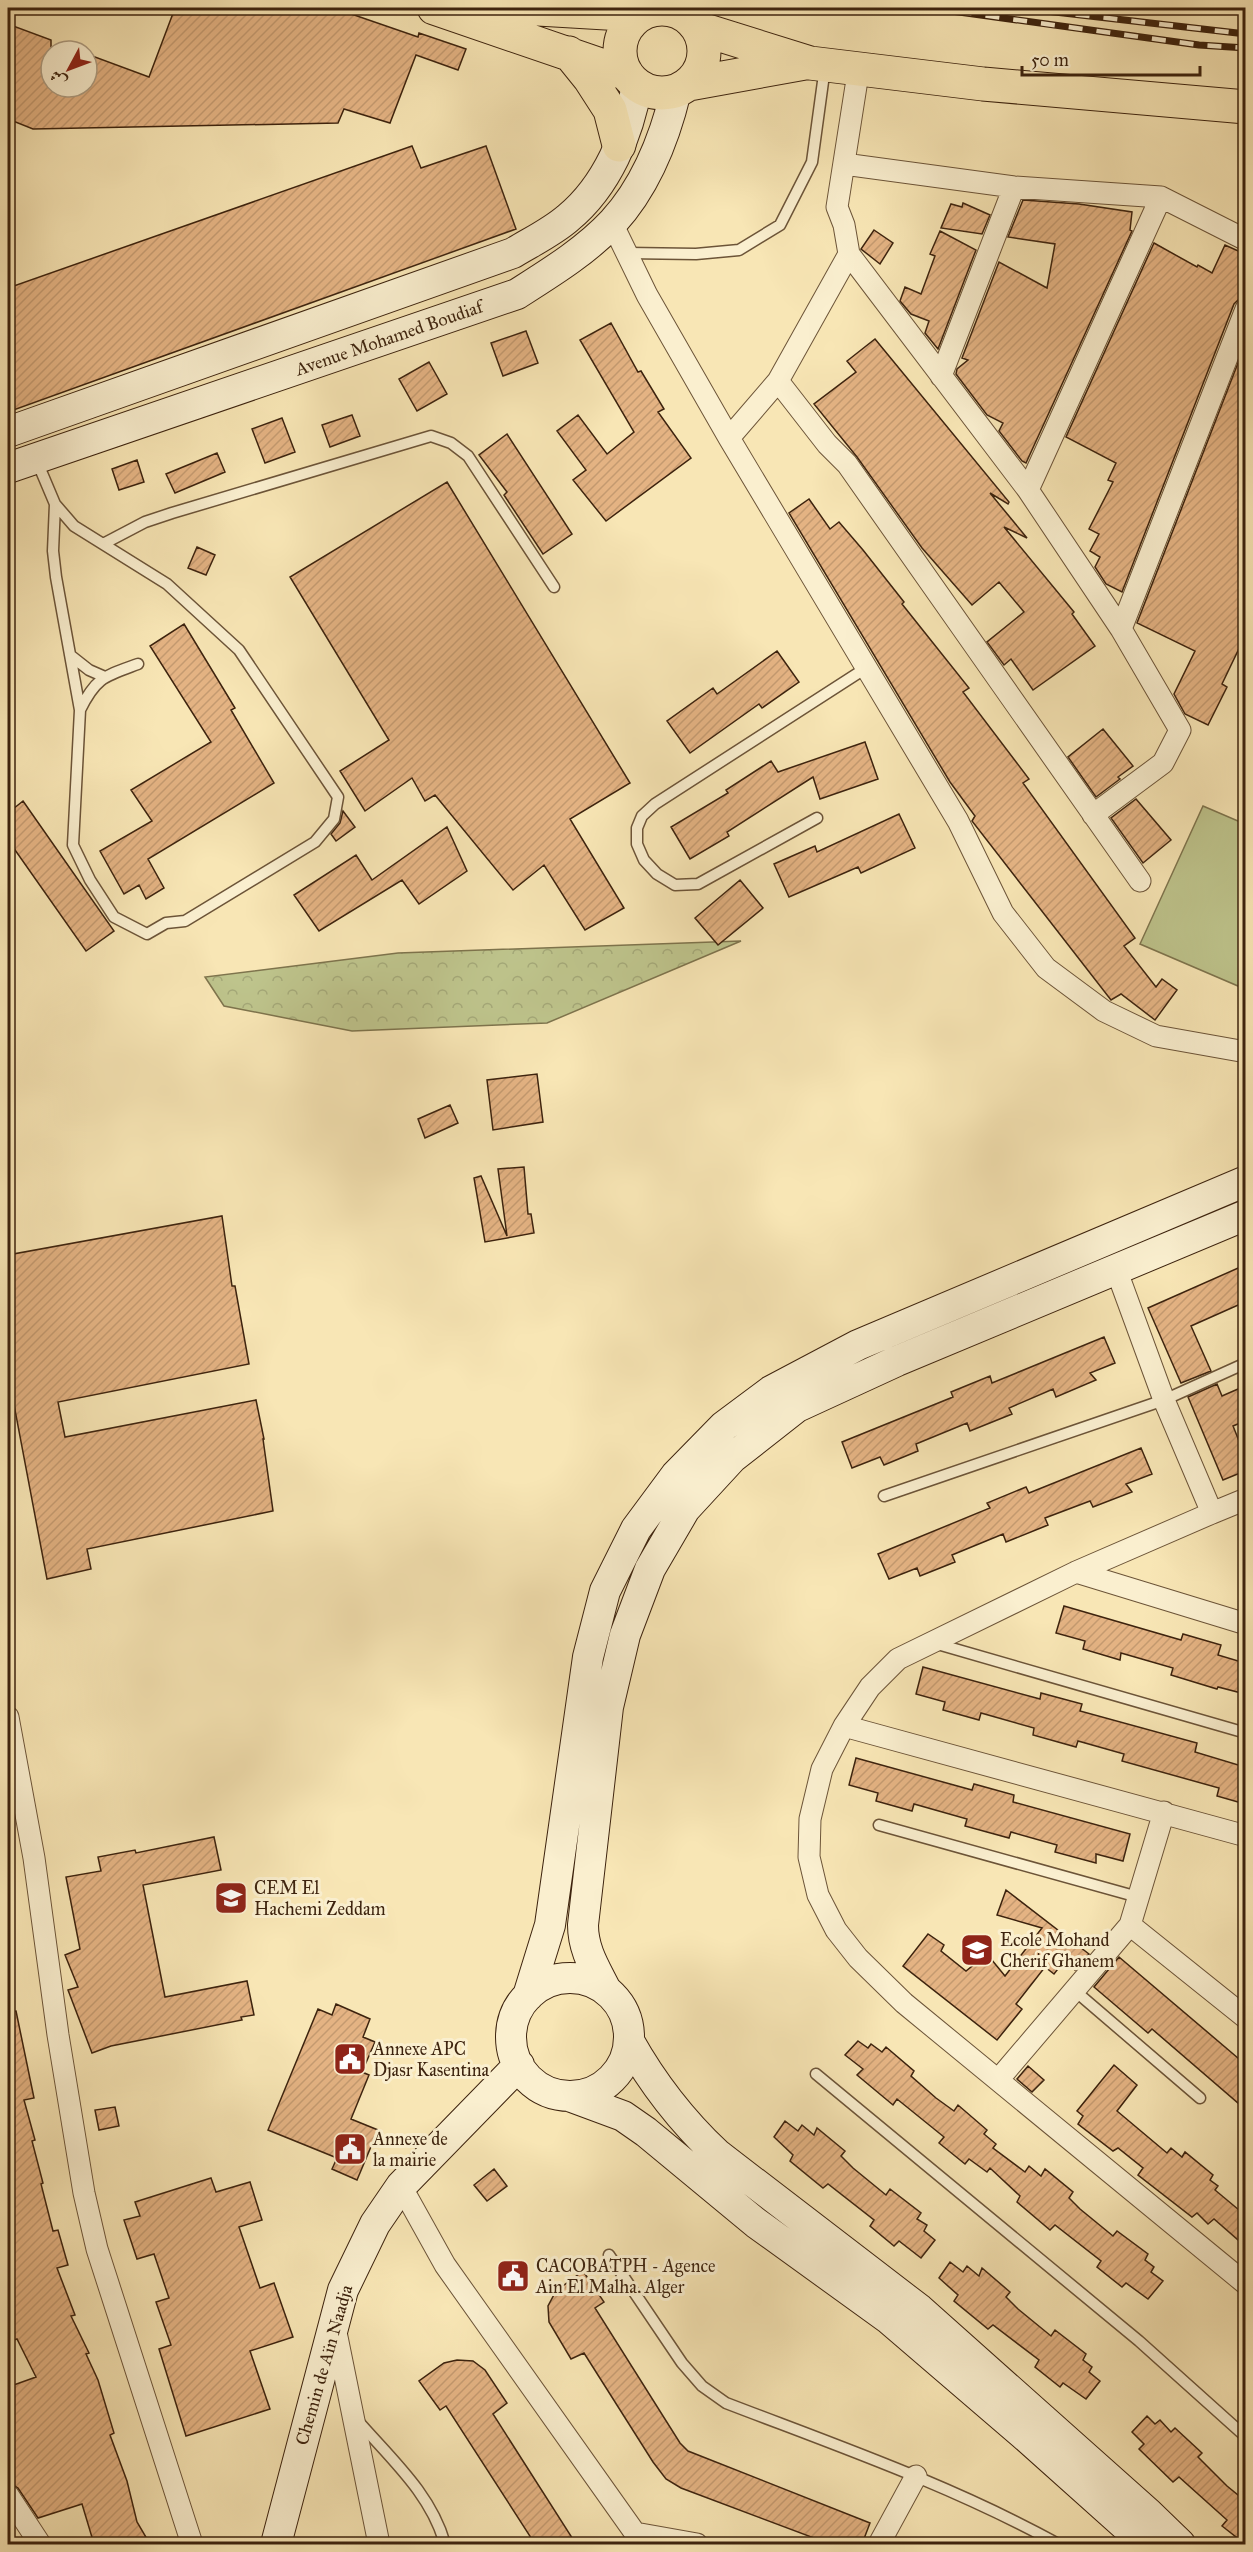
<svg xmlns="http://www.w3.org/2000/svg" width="1253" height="2552" font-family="'IM FELL Great Primer',Amiri,serif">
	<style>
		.grass { fill: #bec48c; stroke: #7e744d; stroke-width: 1.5 }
		.forest { fill: url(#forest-crowns); stroke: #7e744d; stroke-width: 1.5 }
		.building { fill: url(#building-hatch); stroke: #3d230e; stroke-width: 1.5 }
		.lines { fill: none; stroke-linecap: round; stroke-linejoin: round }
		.service-casing { stroke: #6c5438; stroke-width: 13 }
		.minor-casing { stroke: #6c5438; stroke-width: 23 }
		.secondary-casing { stroke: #3d230e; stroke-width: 32 }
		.primary-casing { stroke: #3d230e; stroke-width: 35 }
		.service { stroke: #faefcf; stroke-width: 10 }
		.minor { stroke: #faefcf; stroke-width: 21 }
		.secondary { stroke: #faefcf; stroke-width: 30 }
		.primary { stroke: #f8e6b5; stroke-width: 33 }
		.rail-casing { stroke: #3d230e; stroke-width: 7 }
		.rail { stroke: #faefcf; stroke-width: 4.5; stroke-dasharray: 14; stroke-linecap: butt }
		.labels { text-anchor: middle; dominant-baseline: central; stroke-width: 6; stroke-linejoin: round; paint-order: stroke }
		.street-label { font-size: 18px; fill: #3d230e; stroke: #faefcf }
		.poi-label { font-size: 18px; fill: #3d230e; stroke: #faefcf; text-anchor: start }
	</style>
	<defs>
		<pattern id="forest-crowns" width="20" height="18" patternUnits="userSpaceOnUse" patternTransform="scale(1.5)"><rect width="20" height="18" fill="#bec48c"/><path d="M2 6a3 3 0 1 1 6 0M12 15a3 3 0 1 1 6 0" fill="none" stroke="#a4a878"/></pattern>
		<pattern id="building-hatch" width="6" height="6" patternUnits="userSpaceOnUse" patternTransform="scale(1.5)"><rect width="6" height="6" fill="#e4b383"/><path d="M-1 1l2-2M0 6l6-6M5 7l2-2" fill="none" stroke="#c49a70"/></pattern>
	</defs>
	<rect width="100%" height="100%" fill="#f8e6b5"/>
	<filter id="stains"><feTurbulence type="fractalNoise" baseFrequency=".00333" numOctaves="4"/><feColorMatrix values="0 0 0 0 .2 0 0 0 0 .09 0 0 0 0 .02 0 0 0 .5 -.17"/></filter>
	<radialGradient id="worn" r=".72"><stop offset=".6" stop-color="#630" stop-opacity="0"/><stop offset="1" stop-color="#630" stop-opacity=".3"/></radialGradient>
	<path class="grass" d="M1203,806L1245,824V989L1140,944Z"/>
	<path class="forest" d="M741,941L547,1023L352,1031L224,1006L205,977L398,953Z"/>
	<path class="building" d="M175,8H334L418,37L419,33L466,49L458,70L416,55L390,123L344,109L338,123L33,129L8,119V24L51,40V87H87V54L149,77Z
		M412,146L421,168L486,146L516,229L8,412V288Z
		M1023,200L1079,204L1132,212L1130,230L1132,231L1026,463L1022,461L999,431L1003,423L987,415L956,374L957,369L968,360L962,358L999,262L1047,288L1055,244L1008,237Z
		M963,203L990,215L982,234L941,228L951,204L962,207Z
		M874,230L893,243L880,264L861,249Z
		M940,231L976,250L938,349L925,333L929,321L911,314L900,301L905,287L921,294L935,256L930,254Z
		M1154,243L1197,267L1198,265L1212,273L1225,245L1245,254V296L1239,299L1234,304L1122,592L1106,584L1095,567L1100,557L1090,551L1099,534L1089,529L1113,482L1108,480L1116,463L1066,437Z
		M611,323L638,372L641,371L664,409L658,412L691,458L606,521L573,480L586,470L557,431L578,415L607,454L634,432L580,340Z
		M526,331L538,363L503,376L491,343Z
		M875,339L1009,502L1008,504L990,493L1027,538L1004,527L1074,612L1072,614L1095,646L1033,690L1011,659L1004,665L987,642L1024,612L999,582L972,605L922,548L857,457L814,404L856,372L847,361Z
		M1245,345V636L1222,684L1227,687L1208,725L1185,714L1174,694L1195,651L1137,623Z
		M429,362L447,394L417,411L399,379Z
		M352,415L360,436L330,447L322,425Z
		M282,418L295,452L265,463L252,429Z
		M507,434L572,534L543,554L504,495L507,492L479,455Z
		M217,453L225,472L175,493L166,474Z
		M137,460L144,482L119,490L112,469Z
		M447,482L630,783L570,819L624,908L585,930L544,865L513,890L435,795L425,801L412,778L365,811L340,771L389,740L290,577Z
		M809,499L830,529L839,522L863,550L904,602L902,604L969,688L963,692L1029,779L1023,783L1135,938L1124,946L1156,987L1162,979L1177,990L1155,1020L1121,994L1111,1000L972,821L975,816L950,782L789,513Z
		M197,547L215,555L206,575L188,568Z
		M184,624L235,708L231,710L274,783L148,859L164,888L146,899L139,885L124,894L100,851L152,821L131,790L211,742L150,646Z
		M777,651L799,682L762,708L759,704L690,753L667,721L713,688L717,694Z
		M1103,729L1133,766L1118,777L1120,779L1096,797L1068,757Z
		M865,742L878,779L820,799L813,777L727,832L729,836L690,859L671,827L728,793L726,790L771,761L778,772Z
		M1136,799L1171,840L1143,863L1111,818Z
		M23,801L114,931L86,951L8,840V813Z
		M343,811L355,827L336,841L331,834L340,823Z
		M899,814L915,848L861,873L858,867L789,897L774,864L815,846L817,852Z
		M447,827L467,871L419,904L402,880L319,931L294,895L356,855L372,880Z
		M740,880L763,908L718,945L695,918Z
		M537,1074L543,1122L493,1130L487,1080Z
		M450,1105L458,1123L425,1138L418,1119Z
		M524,1167L528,1214H531L534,1233L485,1242L474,1178L481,1176L507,1236L498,1169Z
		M222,1216L232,1286H235L249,1364L58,1402L65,1437L256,1400L264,1439H263L273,1511L87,1549L91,1569L47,1579L8,1373V1255Z
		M1245,1265V1302L1191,1326L1211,1371L1181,1383L1148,1308Z
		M1104,1337L1115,1363L1090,1373L1096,1380L1056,1397L1053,1389L1009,1408L1012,1414L970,1431L967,1423L916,1444L918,1451L884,1465L880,1457L852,1468L842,1442L953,1397L951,1392L990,1376L992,1383Z
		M1217,1384L1222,1396L1245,1386V1421L1233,1426L1245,1456V1471L1223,1480L1188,1397Z
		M1141,1448L1152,1474L1126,1484L1132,1492L1093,1507L1090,1501L1045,1518L1048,1525L1006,1542L1003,1534L952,1555L955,1562L920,1576L917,1568L889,1579L878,1554L990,1508L987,1503L1026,1487L1029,1493Z
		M1064,1606L1181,1640L1183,1634L1221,1645L1218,1655L1245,1663V1694L1218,1687L1217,1689L1171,1675L1173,1668L1121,1653L1120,1660L1083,1649L1085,1641L1056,1633Z
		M923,1667L1040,1699L1041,1693L1082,1704L1080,1711L1197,1743L1195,1752L1245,1767V1804L1217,1796L1219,1788L1122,1761L1124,1754L1078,1741L1076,1747L1033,1735L1034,1728L981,1713L979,1720L943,1710L945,1702L916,1694Z
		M856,1758L972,1790L974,1784L1014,1795L1013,1802L1130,1834L1123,1861L1096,1854V1863L1055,1852L1057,1845L1011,1832L1009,1838L965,1826L967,1819L914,1804L912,1811L876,1801L878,1793L849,1785Z
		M214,1837L221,1870L143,1885L165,1997L247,1981L254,2015L241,2017L242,2020L111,2046L92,2053L68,1990L78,1987L65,1955L80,1949L66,1877L101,1871L98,1857L135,1850L136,1853Z
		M1006,1890L1089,1954L1075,1970L1064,1961L1054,1974L1045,1967L1016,2004L1022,2009L997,2040L903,1966L928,1934L944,1945L941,1951L966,1971L987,1954L1005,1976L1042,1928L997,1915Z
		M1119,1957L1245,2064V2109L1152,2029L1148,2033L1094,1987Z
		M336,2004L370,2019L363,2037L375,2042L362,2072L369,2075L351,2119L378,2130L357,2180L332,2169L337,2158L268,2130L318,2009L332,2015Z
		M16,2011L34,2098L24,2100L35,2140L32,2141L43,2183L41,2184L53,2231L58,2230L68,2265L57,2268L75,2315L71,2316L89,2353L86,2354L98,2380L114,2433L110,2435L127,2481L137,2522L150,2544H94L82,2504L38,2518L18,2488L8,2482V2387L36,2377L17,2339L8,2342V2012Z
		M858,2041L868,2048L871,2044L882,2052L886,2047L914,2071L911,2076L936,2098L954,2111L958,2105L987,2130L984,2134L996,2144L993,2148L1025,2172L1029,2166L1041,2176L1045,2169L1073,2192L1069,2198L1080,2209L1113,2236L1117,2231L1148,2254L1145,2260L1154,2267L1151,2272L1163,2281L1148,2299L1126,2283L1122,2287L1097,2267L1101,2261L1055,2225L1050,2230L1017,2202L1020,2196L990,2168L987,2172L969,2159L965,2164L939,2143L944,2137L897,2099L893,2105L857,2075L863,2069L845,2055Z
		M1114,2065L1137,2085L1117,2111L1167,2153L1171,2148L1182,2157L1185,2152L1213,2175L1210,2180L1218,2186L1215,2190L1245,2215V2246L1214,2219L1208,2224L1197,2213L1192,2217L1138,2175L1143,2168L1118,2148L1113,2151L1078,2124L1083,2116L1077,2111Z
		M1028,2066L1044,2080L1032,2092L1017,2079Z
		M115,2107L119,2126L99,2130L95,2110Z
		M785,2121L798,2131L802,2125L814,2135L817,2128L845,2151L841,2156L853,2168L886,2195L890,2189L921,2213L917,2219L927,2225L924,2231L935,2240L921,2258L899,2241L894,2246L870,2226L874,2220L828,2184L823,2188L790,2161L793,2155L774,2137Z
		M494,2169L507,2186L487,2201L474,2185Z
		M211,2178L216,2192L250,2182L262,2220L239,2227L260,2288L274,2283L293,2337L250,2351L270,2409L186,2436L159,2349L171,2345L156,2302L169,2298L154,2254L137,2259L124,2220L140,2216L135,2202Z
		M950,2262L963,2272L967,2266L979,2276L982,2268L1010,2292L1006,2297L1018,2309L1051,2336L1055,2330L1086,2354L1083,2360L1092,2367L1089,2372L1100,2381L1086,2399L1063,2383L1060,2387L1035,2367L1039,2360L993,2325L988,2329L954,2301L958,2295L939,2278Z
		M583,2271L604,2302L595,2308L680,2443L688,2451L870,2523L862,2544H830L681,2488L666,2479L653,2462L584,2353L571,2359L549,2322L548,2306L556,2291Z
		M457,2360L473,2361L485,2370L507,2403L493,2414L576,2544H535L446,2406L440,2410L419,2381L444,2363Z
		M1147,2416L1155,2424L1160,2420L1171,2432L1175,2428L1202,2453L1198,2457L1227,2486L1243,2499L1245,2495V2544L1222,2526L1227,2520L1179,2477L1173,2482L1139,2449L1144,2444L1132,2432Z"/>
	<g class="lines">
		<g class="service-casing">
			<path id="service" d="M627,253L696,254L739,250L780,225L812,162L825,67
				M36,459L55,504L74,526L167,584L239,650L338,797L334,819L315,842L185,921L166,923L147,934L114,917L90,880L73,845L80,710C96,677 105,676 138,664
				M55,504L53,551L56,577L80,710
				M105,543L145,522L172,513L431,436L451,443L468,456L554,587
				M70,655L89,670L105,677
				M817,818L698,884L675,885L657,874L644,860L637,844V828L642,816L655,804L866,668
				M884,1496L1164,1400L1246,1363
				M934,1643L1246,1733
				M879,1825L1138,1897
				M1074,1990L1200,2098
				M816,2074L1139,2341L1246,2437
				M609,2255L682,2363L702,2386L726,2403C838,2446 953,2486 1058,2544
				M358,2421C392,2460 431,2494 445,2544"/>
		</g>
		<g class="minor-casing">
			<path id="minor" d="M859,67L837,207L844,225L849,254L1028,490L1121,629L1180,730L1163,763L1093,815
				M844,164L1014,187L1161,197L1246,240
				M612,223L647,295L729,438L958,821L1003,913L1046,968L1104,1011L1156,1036L1246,1052
				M941,376L1014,187
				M778,381L827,444L847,464L1140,881
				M729,438L778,381L849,254
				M1028,490L1161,197
				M1121,629L1246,309
				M1116,1269L1164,1400L1212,1513L1076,1572L898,1659L870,1687L844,1726L822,1769L810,1819L809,1857L818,1895L836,1930L858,1958L904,2003L1246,2284
				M1212,1513L1246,1499
				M1076,1572L1246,1624
				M8,1717L34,1858L58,2035L84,2193L97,2249L192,2544
				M844,1726L1246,1836
				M1130,1925L1246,2018
				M998,2080L1130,1925L1164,1812
				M401,2186L445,2265L635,2533L636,2544
				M335,2327L379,2544
				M8,2495L40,2544
				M635,2533L697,2544
				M879,2544L916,2476"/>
		</g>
		<g class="secondary-casing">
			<path id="secondary" d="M8,432L513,253C531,242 552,232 568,218C607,186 629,133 637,85
				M8,468L517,294C550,273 586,251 613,222C645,187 665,137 676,91
				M511 2037a59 59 0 1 1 118 0a59 59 0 1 1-118 0Z
				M606,1990C595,1968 583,1950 583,1925L608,1707L625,1635L650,1569L685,1509L732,1458L797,1407L897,1361L1246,1215
				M528,1996L550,1925L588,1657L605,1591L636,1529L676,1475L724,1426L771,1391L858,1345L1246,1181
				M629,2041C653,2084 681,2120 717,2154L919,2309L1149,2514L1180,2544
				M569,2096L623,2116L646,2132L756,2223L889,2319L1023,2434L1146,2544
				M276,2544L343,2290L375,2224L401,2186L519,2065"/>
		</g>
		<g class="primary-casing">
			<path id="primary" d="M434,8L627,74
				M521,8L640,15
				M620 51a42 42 0 1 1 84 0a42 42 0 1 1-84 0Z
				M698,28L810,63L983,84L1246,107
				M569,53L590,79L610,110L619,145
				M689,84L805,63"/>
		</g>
		<use href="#service" class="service"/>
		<use href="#minor" class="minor"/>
		<use href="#secondary" class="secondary"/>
		<use href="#primary" class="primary"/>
		<g class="rail-casing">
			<path id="rail" d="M930,8L1199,45L1246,48
				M1020,8L1246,34"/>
		</g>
		<use href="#rail" class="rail"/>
	</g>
	<defs>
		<g id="school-square" transform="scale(1.725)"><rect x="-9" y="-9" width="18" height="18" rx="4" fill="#8f2418" stroke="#faefcf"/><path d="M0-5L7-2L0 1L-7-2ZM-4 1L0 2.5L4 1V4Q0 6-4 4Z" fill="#fff"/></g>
		<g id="civic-square" transform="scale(1.725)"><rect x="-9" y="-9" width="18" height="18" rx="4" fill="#8f2418" stroke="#faefcf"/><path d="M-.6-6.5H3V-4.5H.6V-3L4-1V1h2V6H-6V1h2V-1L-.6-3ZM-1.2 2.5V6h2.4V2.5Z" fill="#fff"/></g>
	</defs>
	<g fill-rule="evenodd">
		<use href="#school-square" x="231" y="1898"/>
		<use href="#school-square" x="977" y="1950"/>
		<use href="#civic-square" x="350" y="2059"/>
		<use href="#civic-square" x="350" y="2149"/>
		<use href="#civic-square" x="513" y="2276"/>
	</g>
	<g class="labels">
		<g class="street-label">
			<text transform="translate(389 338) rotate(-19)">Avenue Mohamed Boudiaf</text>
			<text transform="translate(324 2365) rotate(-74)">Chemin de Aïn Naadja</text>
		</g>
		<g class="poi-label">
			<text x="254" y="1888">CEM El<tspan x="254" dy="21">Hachemi Zeddam</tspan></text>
			<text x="1000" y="1940">Ecole Mohand<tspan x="1000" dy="21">Cherif Ghanem</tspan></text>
			<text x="373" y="2049">Annexe APC<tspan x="373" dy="21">Djasr Kasentina</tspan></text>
			<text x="373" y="2139">Annexe de<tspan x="373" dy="21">la mairie</tspan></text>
			<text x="536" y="2266">CACOBATPH - Agence<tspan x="536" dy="21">Ain El Malha. Alger</tspan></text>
		</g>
	</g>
	<rect width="1253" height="2552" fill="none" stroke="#f8e6b5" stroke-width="30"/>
	<rect x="9" y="9" width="1235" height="2534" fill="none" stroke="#3d230e" stroke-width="3"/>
	<rect x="15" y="15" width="1223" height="2522" fill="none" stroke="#3d230e" stroke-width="1.5"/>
	<g transform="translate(69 69) rotate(229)"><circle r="28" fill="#faefcf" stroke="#ae9d82" stroke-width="1.5"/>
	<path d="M0-4.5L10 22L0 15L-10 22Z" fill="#8f2418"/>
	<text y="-9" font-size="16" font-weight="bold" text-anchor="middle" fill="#3d230e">ش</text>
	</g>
	<path d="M1022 66v9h178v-9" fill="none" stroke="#3d230e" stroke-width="3"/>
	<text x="1031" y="66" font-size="18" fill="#3d230e" stroke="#faefcf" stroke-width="4.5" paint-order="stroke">50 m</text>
	<rect width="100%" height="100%" filter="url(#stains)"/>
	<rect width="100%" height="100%" fill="url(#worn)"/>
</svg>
